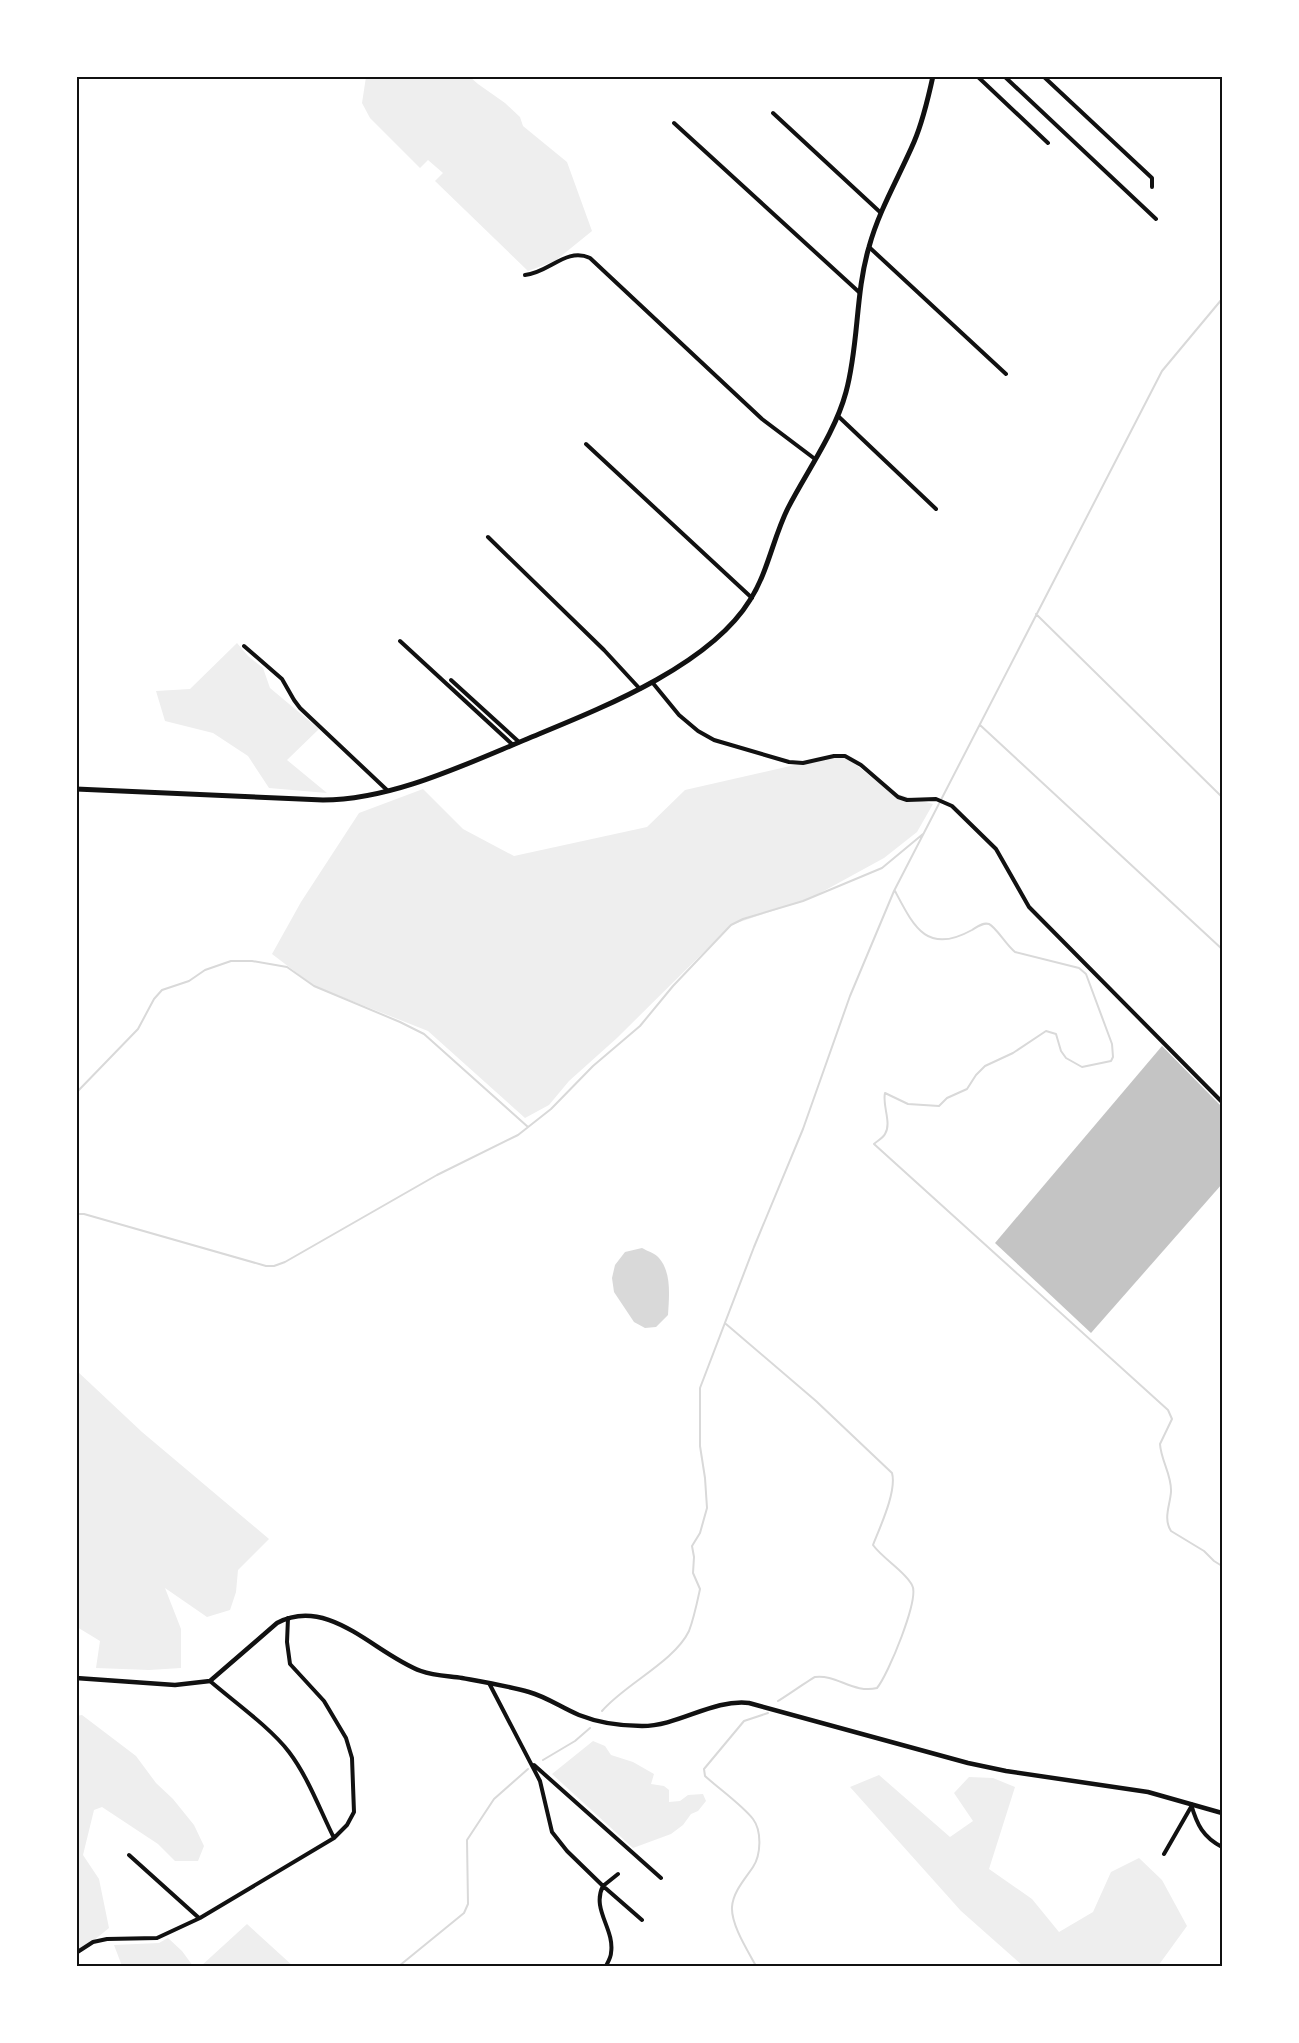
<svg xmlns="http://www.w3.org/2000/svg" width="1299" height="2043" font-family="Poppins,sans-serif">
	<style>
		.green { fill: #eee }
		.water { fill: #d9d9d9 }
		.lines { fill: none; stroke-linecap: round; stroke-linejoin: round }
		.stream { stroke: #d9d9d9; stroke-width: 2 }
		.building { fill: #c4c4c4 }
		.minor { stroke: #111; stroke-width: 4 }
		.tertiary { stroke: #111; stroke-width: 4.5 }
		.secondary { stroke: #111; stroke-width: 5 }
		.neatline { fill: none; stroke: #111; stroke-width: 2 }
	</style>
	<rect width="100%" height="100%" fill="#fff"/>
	<path class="green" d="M366,77H470L478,84L505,103L520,117L523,126L567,162L592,231L555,261L528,271L435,181L443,173L428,160L420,168L370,118L362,103Z
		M237,643L248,656L263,668L270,688L319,729L287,760L327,793L269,788L248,756L213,733L165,721L156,691L190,689Z
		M834,756H845L890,792L933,804L917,832L884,858L811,898L731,925L617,1038L569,1081L549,1105L525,1118L428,1031L314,986L272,954L301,902L359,813L423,789L463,829L514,856L647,827L685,790Z
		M77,1371L142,1432L269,1539L238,1570L236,1592L230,1610L207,1617L165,1588L181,1629V1668L149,1670L96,1668L100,1641L77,1627Z
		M82,1715L136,1756L156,1783L173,1799L194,1825L204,1846L198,1861H175L158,1844L102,1807L94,1810L83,1855L99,1879L109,1928L77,1954L76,1716Z
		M593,1741L605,1746L611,1755L633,1762L654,1774L651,1784L664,1786L669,1790V1802L680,1801L688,1795L703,1794L706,1801L698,1811L691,1814L683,1825L671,1834L633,1848L552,1774Z
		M879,1775L950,1837L973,1821L954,1793L969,1777L993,1778L1015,1787L989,1869L1032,1899L1059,1932L1093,1912L1111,1872L1139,1858L1162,1880L1187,1926L1158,1966H1023L961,1911L850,1787Z
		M247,1924L293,1966H201Z
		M168,1938L182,1951L193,1966H122L114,1945L159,1943Z"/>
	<path class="water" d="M642,1248C647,1251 655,1253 659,1258C672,1273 669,1297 668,1315L656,1327L645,1328L634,1322L614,1292L612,1278L615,1265L625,1252Z"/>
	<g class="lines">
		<path class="stream" d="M1036,614L1222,797
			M980,725L1222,949
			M895,891C914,927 927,955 972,930C977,927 983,922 989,924C996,927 1006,945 1015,952L1079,968L1086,974L1112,1044L1113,1057L1111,1061L1082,1067L1066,1058L1061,1051L1056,1034L1046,1031L1013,1053L985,1066L976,1075L967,1089L947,1098L939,1106L908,1104L885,1093C882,1105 892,1123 885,1134C883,1138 877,1141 874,1144L1168,1410L1172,1419L1160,1444C1161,1461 1172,1475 1171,1492C1170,1505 1163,1519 1171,1531L1204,1551L1214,1561L1222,1566
			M76,1093L138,1029L154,999L162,990L189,981L205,970L231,961H252L287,967L314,986L400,1022L424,1034L528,1127
			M76,1214H84L266,1266H274L285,1262L437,1175L518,1135L551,1109L593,1066L640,1026L673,986L731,925L743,919L803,901L882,868L923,834
			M726,1324L816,1401L892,1473C897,1491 880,1527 873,1545C883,1559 905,1571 912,1585C920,1598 888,1675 877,1688C854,1694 836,1674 815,1677C812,1678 785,1697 778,1701
			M602,1711C625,1684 674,1662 689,1631C694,1618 697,1603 700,1589L693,1573L694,1557L692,1546L700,1533L707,1508L705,1478L700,1446V1388L754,1247L803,1129L850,996L894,891L1162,371L1222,299
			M543,1760L575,1741L590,1728
			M399,1966L464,1913L468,1904L467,1840L494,1799L528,1769
			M756,1966C748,1951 731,1925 732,1907C733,1892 745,1879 753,1867C761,1855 762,1831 753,1819C742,1805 718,1788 705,1776L704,1769L744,1721L768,1713"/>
	</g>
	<path class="building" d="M1162,1046L1222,1107V1184L1091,1333L995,1243Z"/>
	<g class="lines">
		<path class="minor" d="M977,76L1048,143
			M1004,76L1156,219
			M1043,76L1152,178V187
			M773,113L881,213
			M674,123L860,293
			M869,247L1006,374
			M525,275C549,273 566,247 590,258L762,419L815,459
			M838,416L936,509
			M586,444L752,598
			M488,537L604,650L640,689
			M400,641L513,745
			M244,646L282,679L294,700L300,708L388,791
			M451,680L519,742
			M652,682L679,715L698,731L714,740L789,762L803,763L834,756H845L861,765L898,797L907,800L936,799L952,806L996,849L1029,907L1222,1102
			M210,1681C233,1701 271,1728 289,1752C308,1777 320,1810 334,1838
			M489,1683L540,1781L552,1832L567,1851L603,1886C591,1909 615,1929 611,1953C611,1957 608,1962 606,1966
			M534,1765L661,1878
			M1191,1804C1197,1825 1203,1837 1222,1847
			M1164,1854L1191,1807
			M129,1855L199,1918
			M618,1874L603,1886L642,1920
			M76,1953L93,1942L107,1939L157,1938L200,1918L334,1838L347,1825L354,1812L352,1758L346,1738L324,1701L290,1664L287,1642L288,1618"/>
		<path class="tertiary" d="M76,1678L175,1685L210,1681L277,1623C329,1595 376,1655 421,1671C434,1676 449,1676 462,1678C484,1682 508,1686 529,1692C547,1697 562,1708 579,1715C599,1723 621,1726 642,1726C679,1726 712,1699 749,1703L968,1763L1006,1771L1148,1792L1222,1813"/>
		<path class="secondary" d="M76,789L323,800C391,800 464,765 527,739C597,710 709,667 750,600C768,572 773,538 788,508C807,471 835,433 846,392C859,345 855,294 869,247C879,210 899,177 914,142C923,121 928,99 933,76"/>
	</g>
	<rect width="1299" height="2043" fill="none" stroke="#ffffff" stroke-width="156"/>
	<rect x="78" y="78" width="1143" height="1887" class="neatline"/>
</svg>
